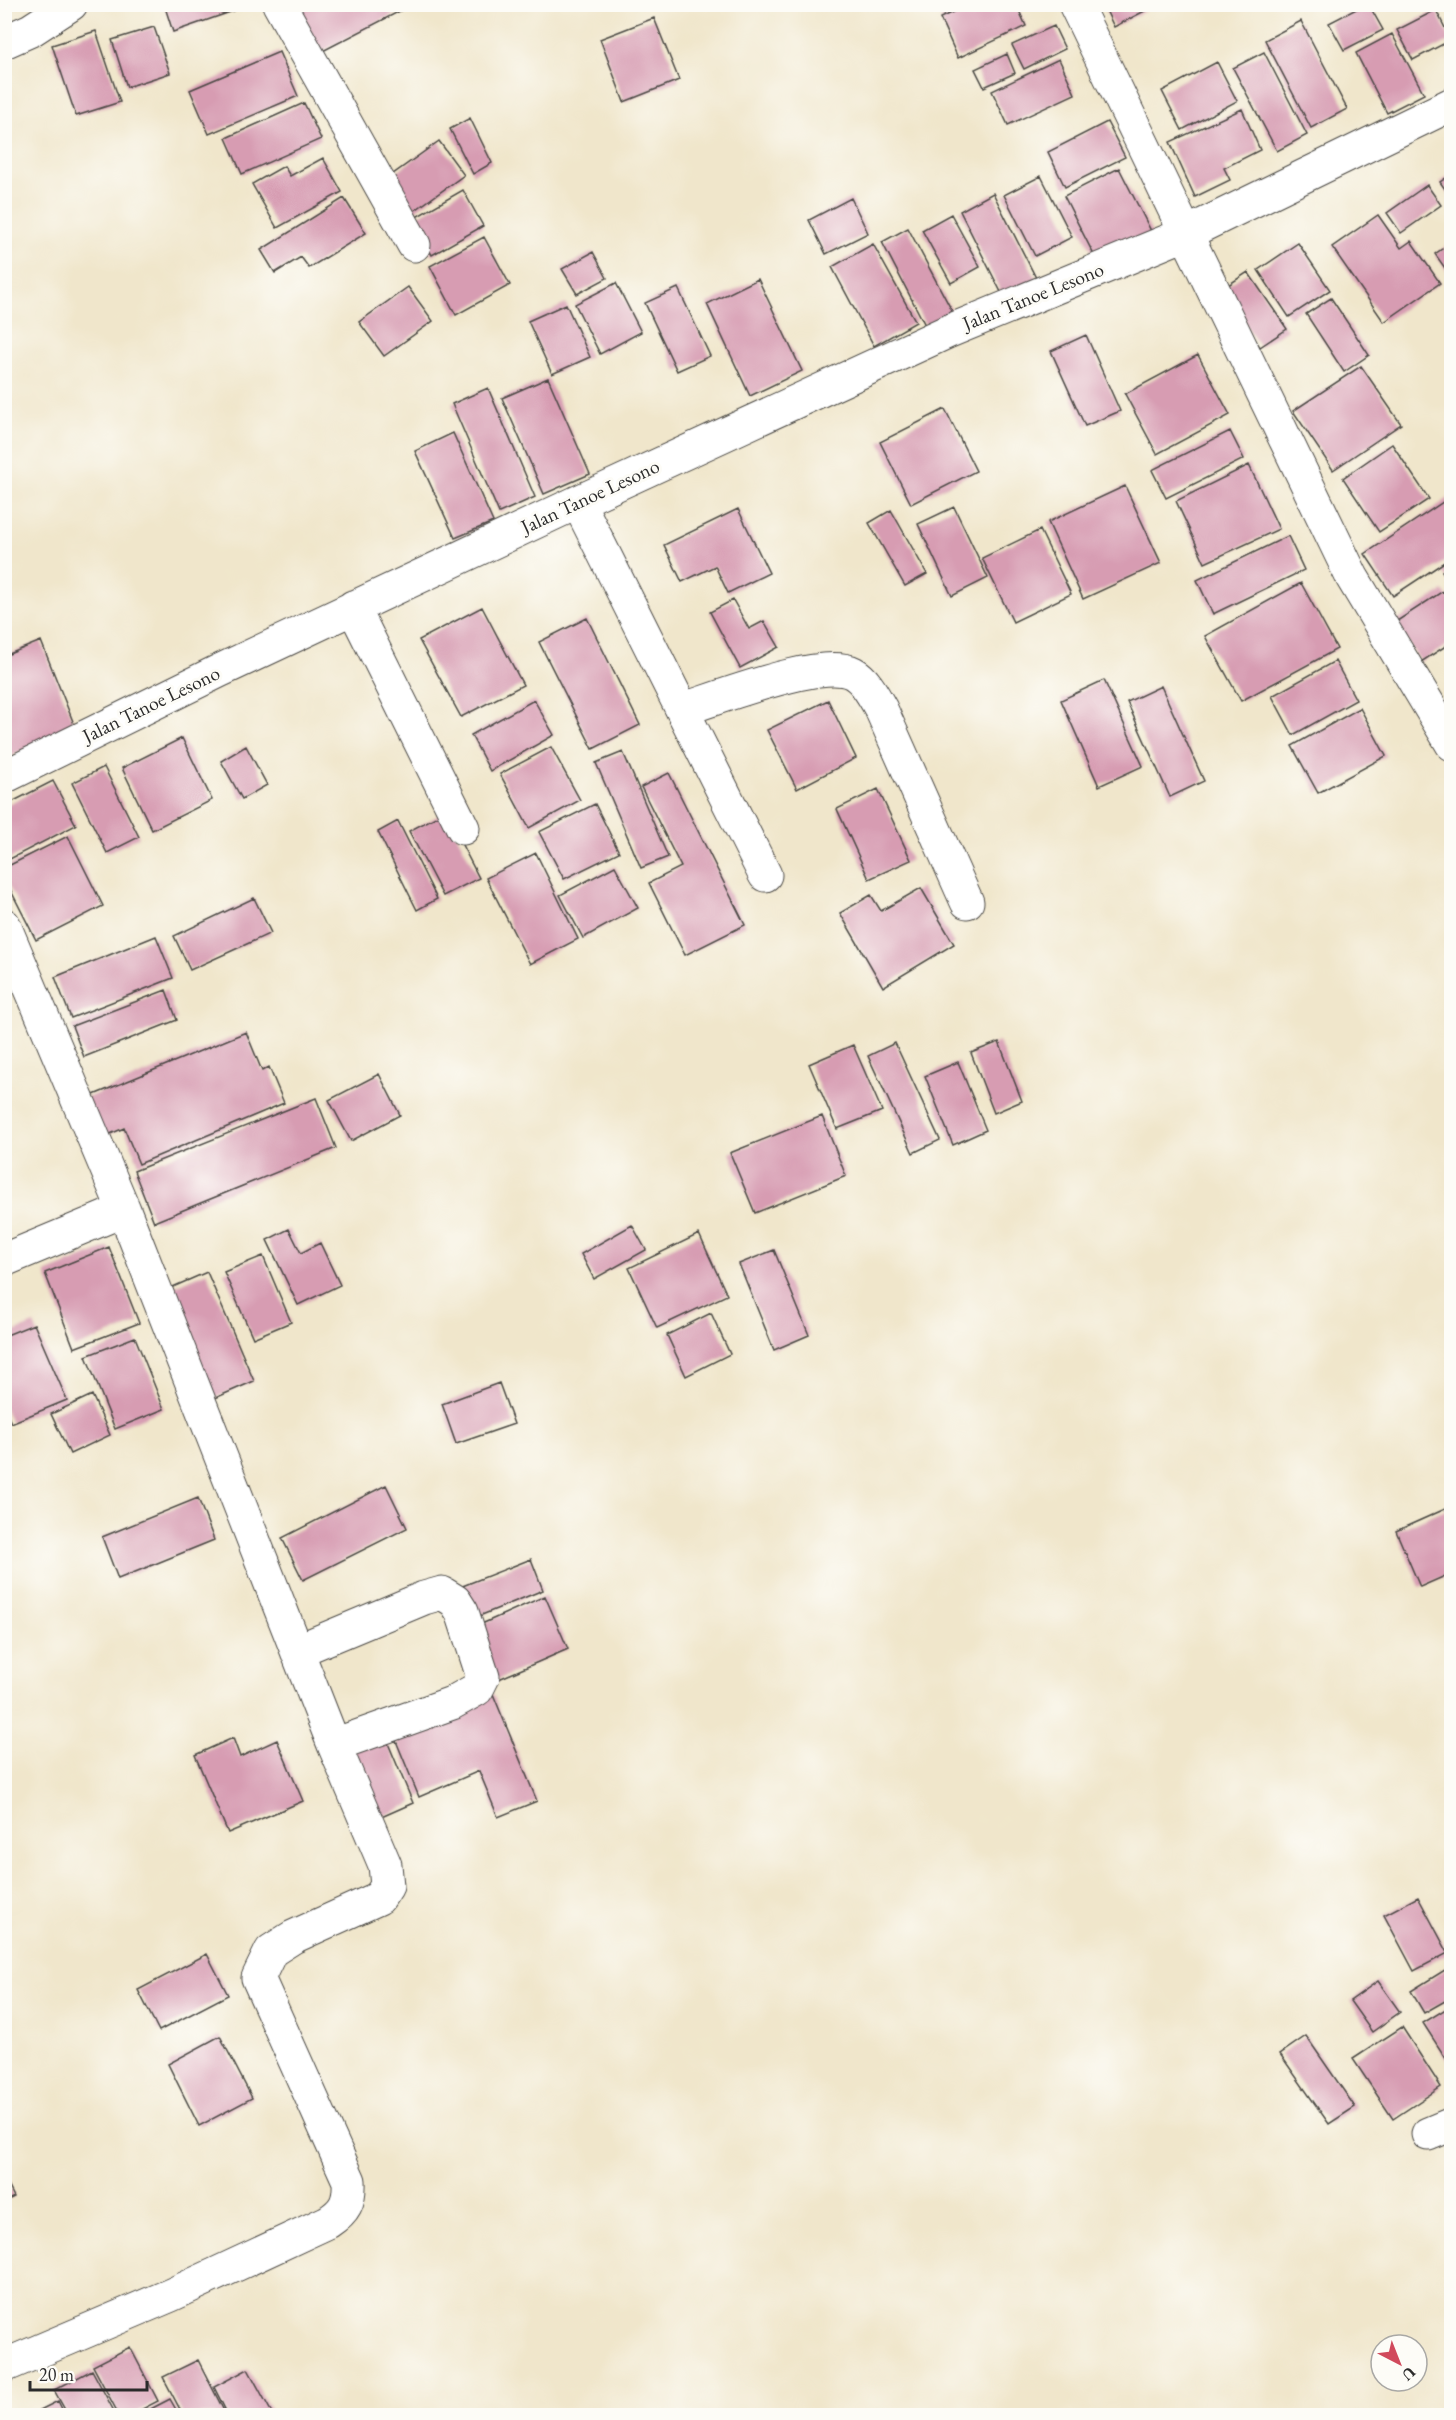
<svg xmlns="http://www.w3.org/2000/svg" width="1456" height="2420" font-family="'EB Garamond',serif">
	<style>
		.building { fill: #d79cb2 }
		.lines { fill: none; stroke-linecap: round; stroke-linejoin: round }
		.minor-casing { stroke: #494743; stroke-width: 35 }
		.minor { stroke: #fff; stroke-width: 33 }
		.labels { text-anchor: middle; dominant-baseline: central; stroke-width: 6; stroke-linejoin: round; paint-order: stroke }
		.street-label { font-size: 20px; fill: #2b2b2b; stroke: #fdfcf7 }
	</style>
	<rect width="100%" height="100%" fill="#fdfcf7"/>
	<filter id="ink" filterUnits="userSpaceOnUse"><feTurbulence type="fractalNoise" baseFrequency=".0167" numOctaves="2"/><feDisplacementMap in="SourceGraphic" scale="12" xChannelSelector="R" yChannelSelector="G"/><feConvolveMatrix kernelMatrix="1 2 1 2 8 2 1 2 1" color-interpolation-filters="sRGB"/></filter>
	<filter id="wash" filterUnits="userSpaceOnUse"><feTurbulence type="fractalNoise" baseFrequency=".008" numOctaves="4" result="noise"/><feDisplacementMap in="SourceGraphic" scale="24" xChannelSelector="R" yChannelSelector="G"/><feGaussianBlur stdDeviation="1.35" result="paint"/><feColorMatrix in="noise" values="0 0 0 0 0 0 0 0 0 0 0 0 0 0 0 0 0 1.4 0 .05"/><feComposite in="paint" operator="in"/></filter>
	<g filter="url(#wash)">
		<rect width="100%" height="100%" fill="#f0e6cb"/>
		<g id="blocks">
			<path class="building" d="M164,4H237L239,9L173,32Z
				M292,4H401L404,9L317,54Z
				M970,4H1016L1026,26L958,58L940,18Z
				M1103,4H1158L1114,27Z
				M1364,5H1369L1383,30L1344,50L1329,23Z
				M1436,10L1451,40L1413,60L1397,30Z
				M654,18L679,80L624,102L600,39Z
				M1301,21L1347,109L1311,128L1265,40Z
				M1054,26L1065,49L1024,69L1012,45Z
				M154,27L170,73L127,87L112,40Z
				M96,31L120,102L76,116L52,45Z
				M1392,34L1424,94L1387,113L1356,53Z
				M279,52L298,96L209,134L190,90Z
				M1264,52L1307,135L1277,151L1233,68Z
				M1007,54L1015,73L984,87L975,69Z
				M1059,59L1075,94L1008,125L992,91Z
				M1217,62L1237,101L1182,130L1162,91Z
				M304,103L321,139L242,174L226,138Z
				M1242,109L1260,150L1224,168L1230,180L1195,197L1170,142Z
				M470,118L492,163L473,174L450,129Z
				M1107,122L1125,157L1065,187L1048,152Z
				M439,141L464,175L414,211L389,177Z
				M323,158L342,192L277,228L252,184L284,166L290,176Z
				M1119,168L1154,237L1099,265L1064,196Z
				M1452,174V199L1440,182Z
				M1041,176L1072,237L1035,256L1004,195Z
				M1427,185L1441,205L1401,233L1387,213Z
				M463,190L483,226L432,255L411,220Z
				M993,193L1037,280L1004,298L960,211Z
				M344,198L366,233L309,268L301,257L275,273L261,250Z
				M851,198L868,233L826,254L809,220Z
				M951,214L980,267L951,283L922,230Z
				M1378,215L1401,248L1411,241L1440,283L1384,322L1332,247Z
				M908,228L952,311L925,325L882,242Z
				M484,237L510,285L456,315L430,266Z
				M1452,242V278L1435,254Z
				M1298,243L1330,290L1289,317L1258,270Z
				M873,244L916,322L874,346L832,267Z
				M593,252L607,278L577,294L562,269Z
				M1248,272L1287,329L1260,347L1222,289Z
				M758,279L802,371L750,396L707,304Z
				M616,283L641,332L600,354L575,304Z
				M408,287L433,321L384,356L359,322Z
				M678,288L710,356L677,371L645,303Z
				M1331,298L1369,355L1344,372L1306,314Z
				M566,304L590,357L552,374L528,321Z
				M1086,335L1120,411L1085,426L1051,351Z
				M1198,355L1230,415L1157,454L1125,394Z
				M1361,366L1401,424L1333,470L1293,411Z
				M548,378L590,474L544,494L502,398Z
				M488,388L535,497L499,513L452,404Z
				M945,409L976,471L911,504L880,442Z
				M1230,431L1244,459L1166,498L1152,470Z
				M453,433L493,522L455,538L415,451Z
				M1392,444L1429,499L1379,532L1343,478Z
				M1249,465L1279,529L1205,563L1176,501Z
				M1125,486L1161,563L1083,599L1048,522Z
				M1452,496V557L1393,596L1365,554Z
				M954,507L988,578L952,596L918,524Z
				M738,509L769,573L728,593L715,566L682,582L664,545Z
				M891,510L927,574L905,586L869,523Z
				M1040,530L1071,594L1013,622L982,558Z
				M1288,536L1304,570L1213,614L1197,580Z
				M1452,565V586L1442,571Z
				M1301,583L1337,649L1241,701L1205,636Z
				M1443,591L1452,603V642L1421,662L1394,623Z
				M733,600L749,629L764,621L779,647L740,668L710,612Z
				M482,607L523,685L461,717L419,640Z
				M587,618L640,725L593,749L539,642Z
				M41,641L76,729L4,759V656Z
				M1335,661L1356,700L1293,735L1272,696Z
				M1104,680L1143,766L1099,786L1061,700Z
				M1161,686L1204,781L1170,797L1127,702Z
				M534,700L554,735L490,771L471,735Z
				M828,700L856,758L797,789L767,730Z
				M1360,708L1386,756L1318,793L1292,746Z
				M182,738L212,800L152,830L122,768Z
				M246,746L267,785L242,799L221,761Z
				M551,747L580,800L529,828L500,774Z
				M623,752L668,857L641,868L596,763Z
				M104,767L139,837L107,853L72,783Z
				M669,773L745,925L685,955L649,883L681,867L641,787Z
				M53,781L76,825L4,862V806Z
				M878,789L911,860L869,879L837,809Z
				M595,804L619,852L564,879L539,832Z
				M445,812L479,878L443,896L409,831Z
				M398,821L437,899L417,910L378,832Z
				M68,836L103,906L36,940L4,877V868Z
				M536,853L578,939L530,964L486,878Z
				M615,866L638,908L583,938L560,895Z
				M921,888L954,944L883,987L840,913L871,895L881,911Z
				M254,898L271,933L190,970L174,936Z
				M156,936L173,978L71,1018L55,977Z
				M166,990L177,1020L84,1057L72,1026Z
				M246,1032L262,1071L269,1067L284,1103L139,1164L124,1128L101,1138L84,1099Z
				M999,1042L1022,1101L994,1113L971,1053Z
				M895,1043L940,1140L913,1153L868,1056Z
				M853,1045L882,1111L837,1129L809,1064Z
				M958,1062L986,1130L953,1145L925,1076Z
				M379,1074L400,1115L351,1141L329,1100Z
				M316,1098L336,1148L154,1222L134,1171Z
				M822,1116L846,1176L755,1213L730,1153Z
				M632,1225L646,1250L594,1279L581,1254Z
				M289,1229L301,1253L320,1243L340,1285L298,1305L267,1240Z
				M699,1234L727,1295L657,1328L629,1268Z
				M109,1247L139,1323L74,1348L45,1273Z
				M774,1250L809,1335L774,1350L739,1264Z
				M263,1256L291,1322L253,1338L224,1272Z
				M207,1272L254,1381L213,1399L166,1290Z
				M711,1313L730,1354L686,1376L667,1335Z
				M34,1324L67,1400L11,1423L4,1407V1336Z
				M135,1337L164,1409L115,1429L86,1356Z
				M499,1383L514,1424L456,1444L442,1404Z
				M92,1395L110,1435L70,1454L51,1414Z
				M386,1485L407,1528L303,1580L282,1538Z
				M198,1498L214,1540L118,1579L102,1537Z
				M1452,1506V1573L1420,1587L1396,1531Z
				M531,1559L543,1590L472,1619L460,1587Z
				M545,1596L568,1649L492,1682L468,1630Z
				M493,1694L537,1801L498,1817L479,1771L419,1797L394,1736Z
				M385,1736L413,1803L377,1819L348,1752Z
				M233,1738L240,1757L277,1740L303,1801L228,1833L195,1755Z
				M1418,1897L1448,1953L1414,1971L1384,1915Z
				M207,1954L228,1995L159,2031L138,1990Z
				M1448,1968L1452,1974V1997L1424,2013L1411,1991Z
				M1378,1981L1400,2012L1372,2032L1350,2001Z
				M1452,2005V2068L1423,2023Z
				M1402,2027L1441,2087L1393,2119L1353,2059Z
				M220,2036L252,2098L199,2126L168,2064Z
				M1306,2036L1355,2107L1329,2124L1280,2054Z
				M4,2177L14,2197L4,2202Z
				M130,2347L158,2401L131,2415H119L93,2366Z
				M198,2360L226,2415H183L163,2377Z
				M248,2369L273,2415H228L214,2387Z
				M92,2370L116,2415H68L54,2390Z
				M170,2399L179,2415H139Z
				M58,2401L65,2415H30Z"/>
		</g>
	</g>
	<g filter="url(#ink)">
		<use href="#blocks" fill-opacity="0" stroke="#494743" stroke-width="1.5"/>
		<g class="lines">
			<g class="minor-casing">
				<path id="minor" d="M279,4L414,245
					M1075,4L1352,577L1452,744
					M4,42L31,30L71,4
					M578,502L765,875
					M353,607L463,828
					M684,709C718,698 823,657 853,673C866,680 874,697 881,709L967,902
					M4,777L219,671L578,502L947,332L1185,234L1452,104
					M4,925L124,1210L4,1260
					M297,1651L424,1598L442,1593L455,1601L462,1612L483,1677L477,1689L452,1703L334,1745
					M1428,2134L1452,2124
					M4,2366L171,2295L328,2222C345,2211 350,2202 349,2181L258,1978L271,1951L293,1937L379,1898L387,1886L385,1865L334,1745L124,1210"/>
			</g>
			<use href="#minor" class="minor"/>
		</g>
	</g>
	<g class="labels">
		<g class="street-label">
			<text transform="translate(1033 296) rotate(-22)">Jalan Tanoe Lesono</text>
			<text transform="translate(590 496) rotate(-25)">Jalan Tanoe Lesono</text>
			<text transform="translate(151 704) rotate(-26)">Jalan Tanoe Lesono</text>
		</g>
	</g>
	<rect width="1456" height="2420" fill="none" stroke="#fdfcf7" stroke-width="24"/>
	<g transform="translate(1399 2363) rotate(138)"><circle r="28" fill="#fdfcf7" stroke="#a9a8a5" stroke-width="1.5"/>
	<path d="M0-4.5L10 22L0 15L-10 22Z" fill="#d1495b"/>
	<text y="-9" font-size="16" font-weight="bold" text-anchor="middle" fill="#2b2b2b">U</text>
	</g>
	<path d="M30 2381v9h117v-9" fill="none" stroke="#2b2b2b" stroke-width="3"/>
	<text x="39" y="2381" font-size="18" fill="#2b2b2b" stroke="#fdfcf7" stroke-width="4.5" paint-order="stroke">20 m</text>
</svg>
